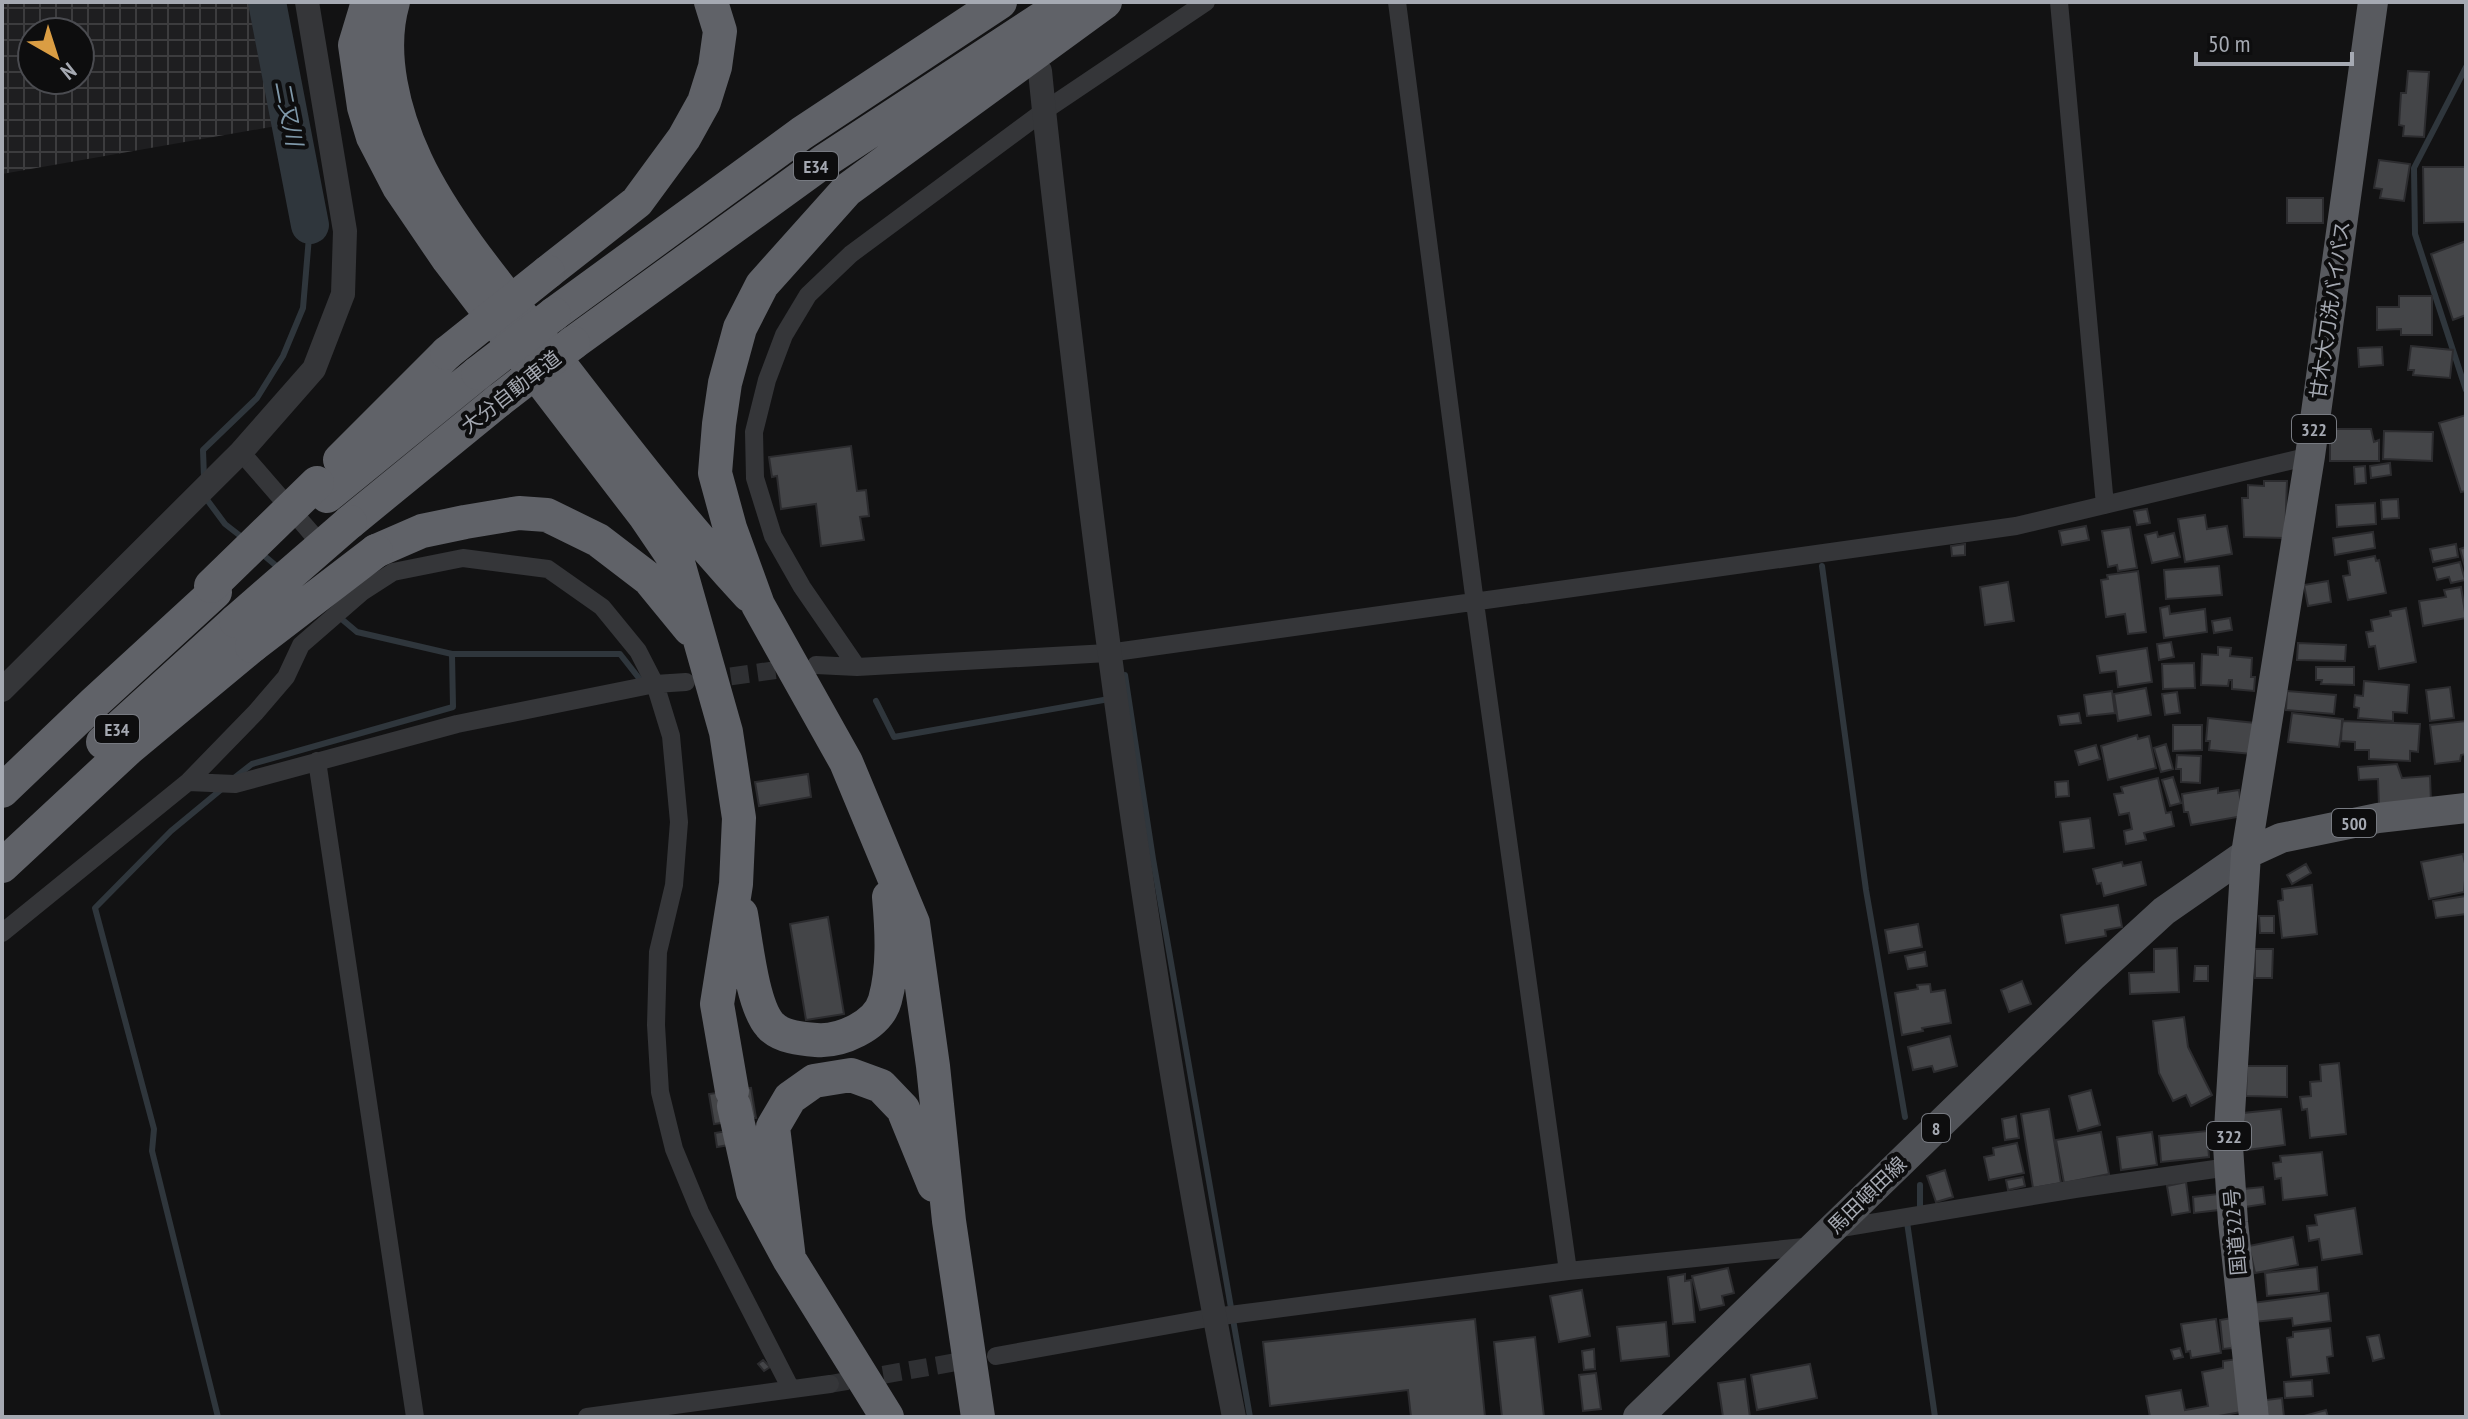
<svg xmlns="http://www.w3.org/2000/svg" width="2468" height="1419" font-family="'PT Sans Narrow','Noto Sans JP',sans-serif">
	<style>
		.industrial { fill: url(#industrial-grid); fill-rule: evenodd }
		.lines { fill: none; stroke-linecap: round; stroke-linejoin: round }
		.stream { stroke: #2f363c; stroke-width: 6 }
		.river { stroke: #2f363c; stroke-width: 38 }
		.building { fill: #444548; stroke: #2c2c2f; stroke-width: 2 }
		.minor-tunnel { stroke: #2f3033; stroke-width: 18; stroke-dasharray: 18 9; stroke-linecap: butt }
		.minor { stroke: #353639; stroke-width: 18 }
		.tertiary { stroke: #353639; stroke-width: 24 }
		.primary { stroke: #4f5156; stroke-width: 30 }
		.trunk { stroke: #585a5f; stroke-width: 30 }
		.motorway { stroke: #606268; stroke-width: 34 }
		.motorway-bridge { stroke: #606268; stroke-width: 34 }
		.labels { text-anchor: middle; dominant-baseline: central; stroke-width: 8; stroke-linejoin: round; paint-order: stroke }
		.shield { fill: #0d0d0e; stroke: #777a81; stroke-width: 2 }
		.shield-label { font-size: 18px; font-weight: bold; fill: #a5a9b2 }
		.street-label { font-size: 20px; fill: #a5a9b2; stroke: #0d0d0e }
		.water-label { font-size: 22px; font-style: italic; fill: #7f98a9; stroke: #0d0d0e }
	</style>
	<defs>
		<pattern id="industrial-grid" width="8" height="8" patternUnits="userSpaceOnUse" patternTransform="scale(2)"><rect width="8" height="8" fill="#1e1e20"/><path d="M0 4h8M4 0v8" fill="none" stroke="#3c3c3e"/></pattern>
	</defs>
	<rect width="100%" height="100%" fill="#121213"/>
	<path class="industrial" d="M2,2H262L282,125L2,174ZM32,32H80V80H32Z"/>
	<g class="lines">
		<path class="stream" d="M2466,67L2414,168L2415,234L2466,390
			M204,478L203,450L257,398L283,356L303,308L310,225
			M205,497L225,524L243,538
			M261,553L280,569
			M1822,566L1866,890L1905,1117
			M338,616L357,632L452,654H620L642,682
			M1125,675L1153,859L1250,1417
			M876,701L894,737L1109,699
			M234,778L252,764L453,707L452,654
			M1920,1208V1185
			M1909,1219L1907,1222L1935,1417
			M218,1417L152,1151L154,1129L95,908L171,831L223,788"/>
		<path class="river" d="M267,2L310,225"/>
	</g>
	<path class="building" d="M2408,71L2429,72L2424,137L2403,136L2404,126L2399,125L2401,93H2406Z
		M2379,160L2410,164L2404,201L2380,198L2382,189L2374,188Z
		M2423,167H2466V222L2424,223Z
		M2287,198H2323V223H2287Z
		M2466,241V315L2453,320L2431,254Z
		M2399,296H2432V335H2401V329L2377,330V307H2399Z
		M2411,346L2453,350L2450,378L2413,375L2414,370H2408Z
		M2382,347L2383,365L2359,367L2358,348Z
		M2466,415V491L2461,492L2439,423Z
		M2330,429H2371L2374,442L2379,440V461H2330Z
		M2384,431L2433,432L2432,461L2383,459Z
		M851,446L857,491L866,490L869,516L860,517L864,540L821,546L816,504L781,509L777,476L772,477L769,457Z
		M2390,463L2391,475L2371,478L2370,466Z
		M2365,466L2366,483L2355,484L2354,467Z
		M2264,481H2287L2285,538L2244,537L2242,498H2248V485L2264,486Z
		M2398,499L2399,518L2382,519L2381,500Z
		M2375,503L2376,524L2337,527L2336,505Z
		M2147,509L2150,523L2137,525L2134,511Z
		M2205,515L2207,529L2227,526L2232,554L2185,562L2178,519Z
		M2086,526L2089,540L2062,545L2059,531Z
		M2130,527L2137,568L2118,571L2117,565L2108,567L2102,531Z
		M2157,532L2158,537L2174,533L2180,557L2152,563L2145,535Z
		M2373,532L2375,548L2335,555L2333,538Z
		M1965,544V555L1952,556L1951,546Z
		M2456,544L2458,557L2433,562L2430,549Z
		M2466,547V571L2460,549Z
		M2375,556L2376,561L2379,560L2386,593L2348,600L2343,576L2350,575L2348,561Z
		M2460,562L2465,580L2451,583L2449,577L2437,580L2434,568Z
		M2219,566L2222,595L2166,599L2164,570Z
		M2138,571L2146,632L2128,634L2125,614L2106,617L2101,580L2108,579L2107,575Z
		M2328,581L2331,602L2308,606L2304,585Z
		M2008,582L2014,621L1985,625L1980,587Z
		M2461,587L2466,618L2423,626L2419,601L2446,597L2444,590Z
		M2169,606L2170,614L2205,609L2207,632L2164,638L2160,608Z
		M2406,608L2416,662L2379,669L2375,646L2369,647L2366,632L2373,631L2371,620L2391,616L2390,611Z
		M2230,618L2232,630L2214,633L2212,621Z
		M2171,642L2174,657L2159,660L2157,644Z
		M2298,643L2346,645L2345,661L2297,660Z
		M2218,647L2231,648L2230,656L2252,658L2251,677H2255L2254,691L2232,689V680H2229L2228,686L2201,685L2202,654L2218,655Z
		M2147,648L2152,682L2118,687L2116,671L2100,673L2097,656Z
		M2194,663L2195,688L2163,689L2162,664Z
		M2316,667H2354V685L2321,684L2322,680H2316Z
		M2364,681L2409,685L2407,713L2393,712V721L2358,718L2359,708L2354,707L2355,695L2363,696Z
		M2450,687L2454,718L2430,721L2426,690Z
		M2146,688L2151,715L2118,721L2114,694Z
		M2112,691L2115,713L2087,716L2084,695Z
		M2287,691L2336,695L2334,714L2286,710Z
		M2177,692L2180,713L2165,715L2162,694Z
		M2079,713L2081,723L2060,725L2058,716Z
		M2292,713L2343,719L2339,747L2288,742Z
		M2208,718L2255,723L2252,754L2209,750L2210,741H2206Z
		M2342,721L2420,724L2418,752L2410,751V761L2369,759V750H2355V742L2341,741Z
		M2466,721V754L2461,755L2460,761L2435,764L2430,725Z
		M2173,725H2202V750L2173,751Z
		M2137,735L2138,739L2149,736L2156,768L2108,780L2101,746Z
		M2166,744L2173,769L2161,772L2154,748Z
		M2096,745L2100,759L2079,765L2075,751Z
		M2177,755L2201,756L2200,783L2181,782V769H2176Z
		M2397,764L2402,778L2430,776L2431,803L2379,806L2378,779L2359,780L2358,767Z
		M808,774L811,797L759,806L755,782Z
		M2173,777L2181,803L2170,806L2162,780Z
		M2158,778L2166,813L2171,812L2174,826L2144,833L2146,840L2126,844L2124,831L2132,829L2129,813L2119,815L2114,794L2123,793L2121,787Z
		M2068,781L2069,796L2056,797L2055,782Z
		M2218,788V793L2239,790L2243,816L2191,825L2188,812H2184L2182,794Z
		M2090,818L2094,848L2064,852L2060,822Z
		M2463,854L2466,868L2464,892L2429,899L2421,862Z
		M2122,862L2123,866L2141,862L2146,885L2104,896L2101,883L2097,884L2093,869Z
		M2306,864L2311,873L2292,884L2287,875Z
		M2312,885L2317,934L2282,938L2278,901L2283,900L2282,889Z
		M2466,896V914L2436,918L2433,901Z
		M2118,905L2122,927L2105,930L2106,936L2066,943L2061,915Z
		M2259,916H2274V933H2260Z
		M828,917L844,1014L806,1020L790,924Z
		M1918,924L1922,947L1889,953L1885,930Z
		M2177,948L2179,992L2130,994L2129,973L2154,972V949Z
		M2255,949H2273L2272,978H2255Z
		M1925,952L1927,966L1908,969L1905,956Z
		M2195,966H2208V981H2194Z
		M2022,981L2031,1004L2009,1012L2001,990Z
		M1930,984L1931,992L1945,990L1951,1023L1922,1028L1923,1031L1902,1035L1895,993L1918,989L1917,985Z
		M2184,1017L2188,1047L2212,1095L2191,1106L2186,1095L2173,1101L2159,1073L2153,1021Z
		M1950,1036L1957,1066L1934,1072L1932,1066L1913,1070L1908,1047Z
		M2339,1063L2346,1134L2310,1138L2307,1109L2302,1110L2300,1097L2311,1096L2310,1082L2321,1081L2320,1065Z
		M2247,1066H2287V1097L2246,1096Z
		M751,1088L756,1118L714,1124L709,1094Z
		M2091,1090L2100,1125L2078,1131L2069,1096Z
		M2049,1109L2061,1183L2033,1188L2021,1114Z
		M2281,1109L2285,1145L2247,1150L2243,1113Z
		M2016,1116L2019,1138L2005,1140L2002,1119Z
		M767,1124L770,1138L717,1147L715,1133Z
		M2207,1131L2209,1157L2161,1162L2159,1136Z
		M2101,1132L2109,1174L2064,1183L2056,1140Z
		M2152,1132L2157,1165L2121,1170L2117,1137Z
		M2017,1143L2024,1173L1989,1180L1984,1157L1994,1155L1993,1148Z
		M2322,1152L2327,1195L2283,1200L2281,1178L2275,1179L2273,1163L2281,1162L2280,1156Z
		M1945,1170L1953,1197L1936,1202L1927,1176Z
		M2023,1177L2025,1186L2008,1190L2006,1180Z
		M2186,1182L2190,1212L2172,1215L2167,1186Z
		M2263,1187L2265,1204L2245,1207L2243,1189Z
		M2218,1194L2219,1210L2194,1213L2193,1197Z
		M2355,1208L2362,1254L2322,1260L2319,1239L2309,1241L2307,1226L2317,1225L2315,1215Z
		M2293,1237L2298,1265L2255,1273L2249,1246Z
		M2317,1267L2319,1291L2267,1296L2265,1273Z
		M1728,1268L1734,1293L1722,1296L1724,1305L1700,1310L1692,1276Z
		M1685,1274V1281L1691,1280L1695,1322L1673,1324L1668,1277Z
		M1582,1290L1590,1336L1559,1342L1550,1296Z
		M2328,1293L2331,1321L2293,1326L2292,1318L2254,1322L2252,1303Z
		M2232,1318V1348L2223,1349L2220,1320Z
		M1475,1319L1485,1417H1411L1408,1390L1270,1406L1263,1342Z
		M2216,1319L2221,1353L2191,1358L2190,1351L2186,1352L2181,1324Z
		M1666,1322L1669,1356L1621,1361L1617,1327Z
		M2330,1328L2333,1356L2327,1357L2329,1373L2291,1377L2287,1338L2293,1337V1332Z
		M2379,1335L2384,1358L2373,1361L2367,1337Z
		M1535,1337L1544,1417H1502L1494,1342Z
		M2180,1348L2183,1357L2174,1359L2171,1350Z
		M1594,1349L1595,1369L1584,1370L1582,1351Z
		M2237,1359L2247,1411L2213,1417H2150L2146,1396L2181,1390L2185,1410L2208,1406L2202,1372L2223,1368V1361Z
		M763,1360L770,1367L764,1371L758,1364Z
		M1810,1364L1817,1398L1757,1410L1751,1375Z
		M1596,1373L1601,1409L1583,1411L1579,1375Z
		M1745,1379L1750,1417H1723L1718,1383Z
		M2312,1380L2313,1396L2285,1398L2284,1382Z
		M2282,1398L2284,1417H2268L2266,1400Z
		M2326,1410L2328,1417H2304V1416Z"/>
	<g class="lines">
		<path class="minor-tunnel" d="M704,680L798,667
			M830,1384L974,1359"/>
		<path class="minor" d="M1397,2L1475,603L1568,1271
			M2059,2L2105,505
			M241,452L326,550
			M816,665L857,667L1108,653L2016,526L2310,456
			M857,667L802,587L773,536L755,478L754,432L767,380L784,335L808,295L851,254L1044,111L1206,2
			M317,761L415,1417
			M188,782L235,784L457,724L655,684L686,682
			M2,933L188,782L256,712L286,677L301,645L362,592L393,572L463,558L548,569L602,607L638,651L655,684L671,736L679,822L674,885L658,952L656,1025L660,1092L674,1149L700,1212L791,1389
			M1835,1229L2075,1189L2229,1167
			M996,1356L1214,1317L1568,1271L1814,1246
			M587,1417L830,1384"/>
		<path class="tertiary" d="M1040,71C1051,184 1066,297 1079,410C1119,747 1168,1084 1234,1417
			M2,690L241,452L314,369L343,294L345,231L307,2"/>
		<path class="primary" d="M1638,1417L2092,977L2164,911L2246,854"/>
		<path class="trunk" d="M2246,854L2281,838L2378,818L2466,808
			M2254,1417L2233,1222L2228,1146L2246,854L2310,456L2373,2"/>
		<path class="motorway" d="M368,2L355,45L364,107L373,137L399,187L448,259L645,516L679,566L726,732L739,818L736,884L717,1004L732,1091
			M393,2C378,53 394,114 416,161C445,223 502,291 545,345C611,431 676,516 749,595
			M548,272L637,202L684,138L704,102L715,67L720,31L711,2
			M554,314L802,133L1000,2
			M573,343L823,162L1067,2
			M340,460L447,353
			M327,496L478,373
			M350,522L498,401
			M376,551L422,531L465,522L519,513L547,515L598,540L649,579L690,629
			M103,742L236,621
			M2,791L94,703L215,592
			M2,866L128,749L252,646
			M741,914C746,941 752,1005 770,1025C780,1037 802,1039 816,1040C840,1042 878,1026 885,1000C894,967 892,931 889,897
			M734,1106L753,1192L789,1259L887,1417
			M789,1259L773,1127L790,1098L814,1081L851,1075L881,1086L903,1109L934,1185
			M978,1417L949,1221L933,1066L913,923L846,762L758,605L730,528L715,473L719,424L725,383L740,328L762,285L847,190L1105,2"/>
		<path class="motorway-bridge" d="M447,353L548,272
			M478,373L554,314
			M498,401L573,343
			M211,586L317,483
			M236,621L350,522
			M252,646L376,551"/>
	</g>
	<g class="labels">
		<g class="shield">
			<rect x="794" y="152" width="44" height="28" rx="6"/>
			<rect x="2292" y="415" width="44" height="28" rx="6"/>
			<rect x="95" y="715" width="44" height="28" rx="6"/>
			<rect x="2332" y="809" width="44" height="28" rx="6"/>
			<rect x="1922" y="1114" width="28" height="28" rx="6"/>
			<rect x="2207" y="1122" width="44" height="28" rx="6"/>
		</g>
		<g class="shield-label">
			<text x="816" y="166">E34</text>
			<text x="2314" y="429">322</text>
			<text x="117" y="729">E34</text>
			<text x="2354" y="823">500</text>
			<text x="1936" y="1128">8</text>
			<text x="2229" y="1136">322</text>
		</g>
		<g class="street-label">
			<text transform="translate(2330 310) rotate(-82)">甘木大刀洗バイパス</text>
			<text transform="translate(511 392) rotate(-38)">大分自動車道</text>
			<text transform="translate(1867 1195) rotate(-44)">馬田頓田線</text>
			<text transform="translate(2235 1232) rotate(-95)">国道322号</text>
		</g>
		<g class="water-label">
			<text transform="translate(289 113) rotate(79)">二又川</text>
		</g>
	</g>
	<rect width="2468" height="1419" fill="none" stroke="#a5a9b2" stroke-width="8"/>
	<g transform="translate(56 56) rotate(141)"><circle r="38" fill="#0d0d0e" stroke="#4a4b50" stroke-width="2"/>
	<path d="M0-6L14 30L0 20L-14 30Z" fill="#da9d43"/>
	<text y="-12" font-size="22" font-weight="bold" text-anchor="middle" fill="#a5a9b2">N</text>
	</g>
	<path d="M2196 52v12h156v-12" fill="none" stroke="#a5a9b2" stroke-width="4"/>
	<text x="2208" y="52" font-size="24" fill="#a5a9b2" stroke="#0d0d0e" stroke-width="6" paint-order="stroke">50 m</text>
</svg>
